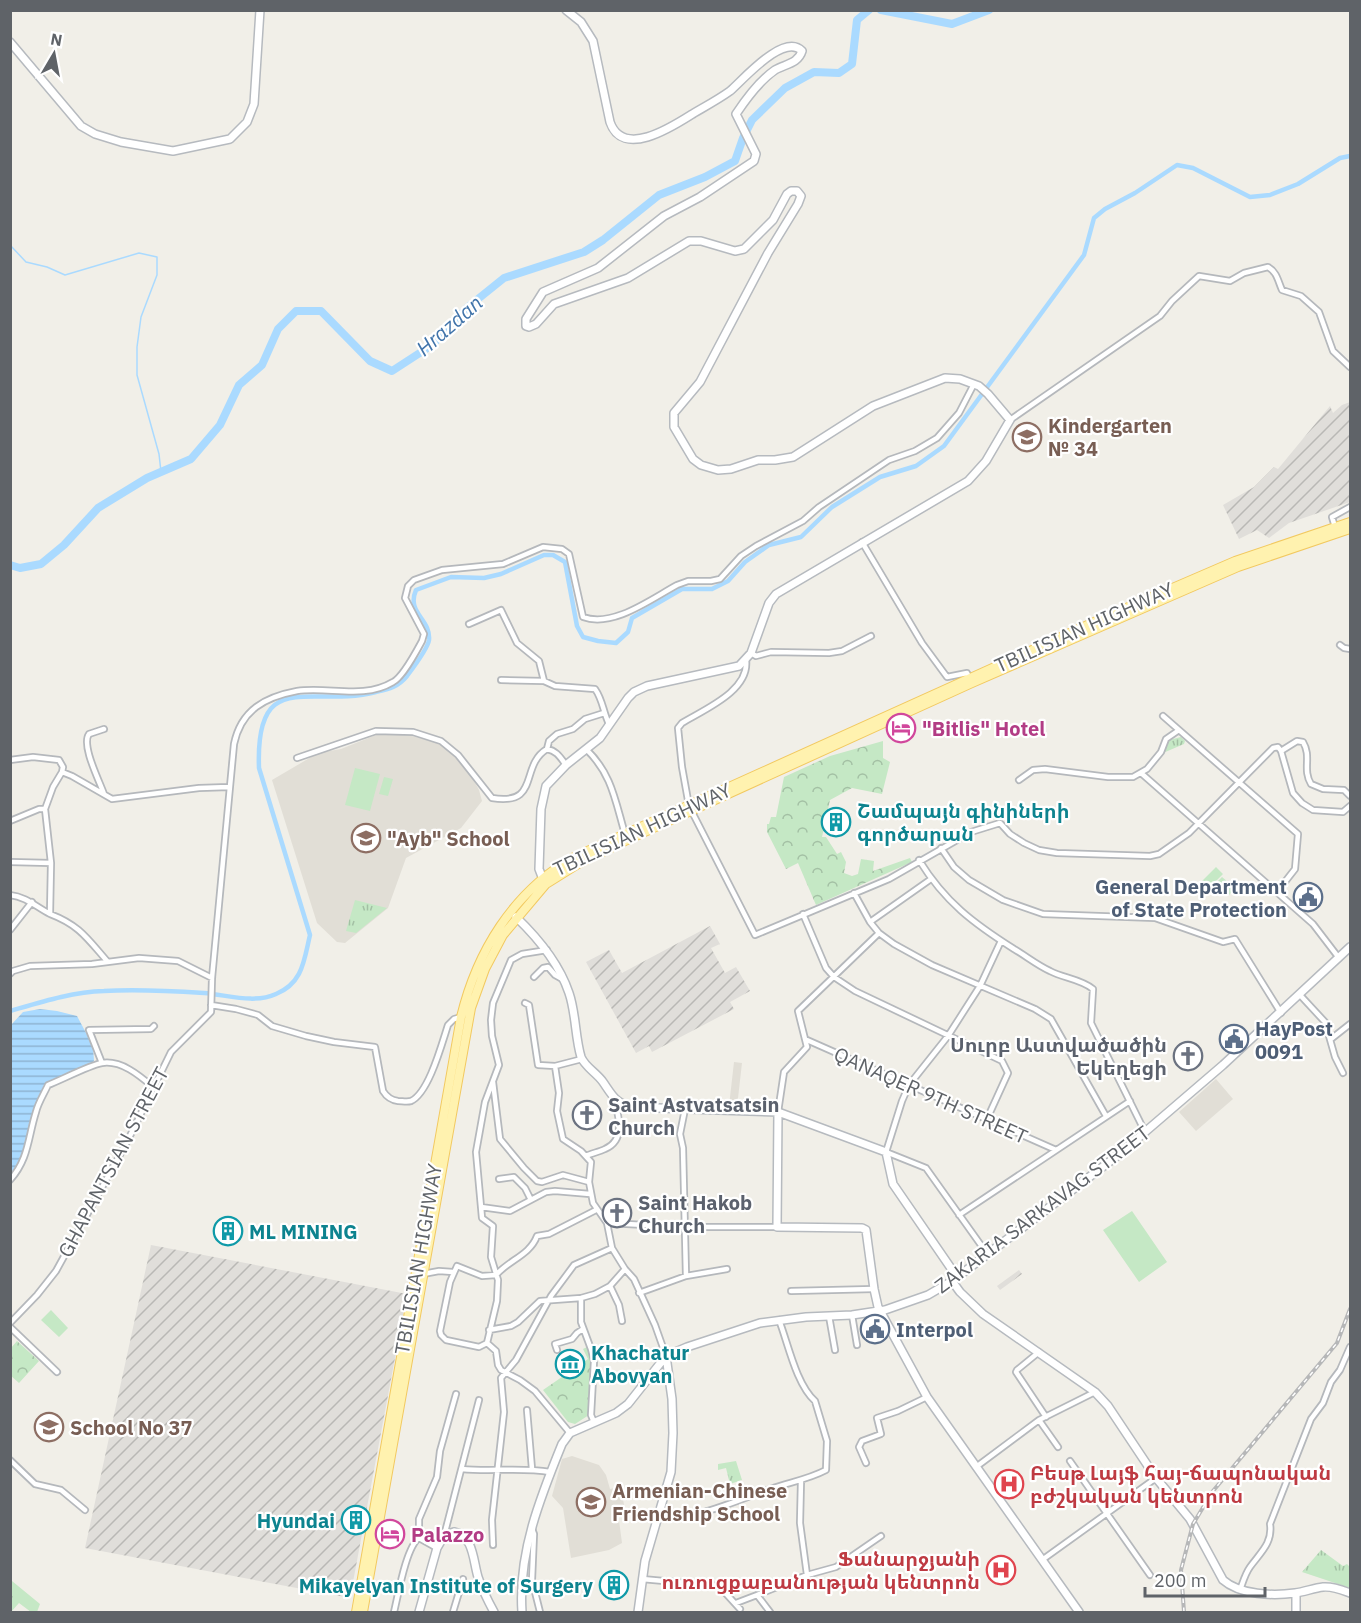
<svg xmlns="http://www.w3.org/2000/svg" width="1361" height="1623" font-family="'IBM Plex Sans','Noto Sans Armenian',sans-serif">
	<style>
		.industrial { fill: url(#industrial-furrows) }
		.education { fill: #e1ded6 }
		.grass { fill: url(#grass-tufts) }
		.park { fill: url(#park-crowns) }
		.garden { fill: #c5e8c5 }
		.water { fill: url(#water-rules) }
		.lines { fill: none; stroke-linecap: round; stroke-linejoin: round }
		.stream { stroke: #aadaff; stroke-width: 1.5 }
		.canal { stroke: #aadaff; stroke-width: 4.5 }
		.river { stroke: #aadaff; stroke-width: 8 }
		.street-casing { stroke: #b5b8bc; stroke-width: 8 }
		.secondary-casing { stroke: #b6babf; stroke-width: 10 }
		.primary-casing { stroke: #f2c960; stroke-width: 10 }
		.street { stroke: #fff; stroke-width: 4.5 }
		.secondary { stroke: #fff; stroke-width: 7 }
		.primary { stroke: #fff2af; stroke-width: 8 }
		.rail-casing { stroke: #b6b7b8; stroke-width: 4 }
		.rail { stroke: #fff; stroke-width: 1.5; stroke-dasharray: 4.5; stroke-linecap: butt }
		.labels { text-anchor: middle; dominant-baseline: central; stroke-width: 4.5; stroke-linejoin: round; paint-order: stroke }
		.education-label { font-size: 20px; font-weight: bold; fill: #785e54; stroke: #fff; text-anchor: start }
		.street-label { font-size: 20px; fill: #5f6368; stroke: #fff }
		.hotel-label { font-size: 20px; font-weight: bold; fill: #b23c85; stroke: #fff; text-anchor: start }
		.culture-label { font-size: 20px; font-weight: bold; fill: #0d838f; stroke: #fff; text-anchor: start }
		.service-label { font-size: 20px; font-weight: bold; fill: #4e5e75; stroke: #fff; text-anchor: start }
		.worship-label { font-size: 20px; font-weight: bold; fill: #5b616d; stroke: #fff; text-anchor: start }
		.health-label { font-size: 20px; font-weight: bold; fill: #be3a42; stroke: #fff; text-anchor: start }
		.water-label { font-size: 21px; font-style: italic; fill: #4174aa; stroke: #fff }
	</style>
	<defs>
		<pattern id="industrial-furrows" width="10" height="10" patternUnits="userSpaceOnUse" patternTransform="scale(1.5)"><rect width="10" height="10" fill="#e0deda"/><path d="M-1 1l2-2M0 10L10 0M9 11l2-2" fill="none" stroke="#b9b8b5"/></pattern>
		<pattern id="grass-tufts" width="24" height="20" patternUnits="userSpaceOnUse" patternTransform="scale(1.5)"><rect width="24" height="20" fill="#c5e8c5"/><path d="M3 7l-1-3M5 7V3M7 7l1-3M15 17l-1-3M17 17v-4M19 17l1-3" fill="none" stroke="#a3c0a4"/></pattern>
		<pattern id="park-crowns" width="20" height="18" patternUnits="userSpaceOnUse" patternTransform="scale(1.5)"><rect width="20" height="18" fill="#c5e8c5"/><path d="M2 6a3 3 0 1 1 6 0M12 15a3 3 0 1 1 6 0" fill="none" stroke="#a3c0a4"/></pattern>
		<pattern id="water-rules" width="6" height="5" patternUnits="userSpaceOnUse" patternTransform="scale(1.5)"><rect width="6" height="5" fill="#aadaff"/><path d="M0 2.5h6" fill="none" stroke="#8eb4d2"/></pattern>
	</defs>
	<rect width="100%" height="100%" fill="#f1efe8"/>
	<path class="industrial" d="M1350,402V502L1289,523L1269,538L1257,530L1239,539L1223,505L1254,487L1274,467L1278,469L1330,406L1333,413L1342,405Z
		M710,926L720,944L711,948L725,973L736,967L750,991L730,1002L734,1009L652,1052L649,1046L636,1053L586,962L609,950L622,973Z
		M151,1245L407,1294L350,1598L85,1548Z
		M1019,1270L1022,1274L1000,1290L997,1286Z"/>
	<path class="education" d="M394,734L412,736L441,744L466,766L479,790L482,801L461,828L406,858L388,908L345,943L337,942L317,923L272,780L318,753L341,749L376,735Z
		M734,1062L742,1063L737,1107L729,1106Z
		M1216,1079L1233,1099L1196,1131L1179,1112Z
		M572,1456L599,1465L606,1475L610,1489L621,1487L625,1511L618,1513L622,1543L609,1550L571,1558L563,1508L552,1496L562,1459Z"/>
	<path class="grass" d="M1181,737L1185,741L1184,744L1163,753L1169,740Z
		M355,900L387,908L356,933L346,931Z
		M736,1461L742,1480L730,1484L726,1468L718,1470V1464Z
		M1321,1550L1343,1566L1347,1564L1350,1567V1588L1302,1572Z
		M12,1581L40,1604L37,1612H31L19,1603L11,1612V1583Z"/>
	<path class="park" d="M883,741V758L890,762L882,794L852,788L830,800L822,837H826L837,854L841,852L846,862L844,873L852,876L858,874L861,859L874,861L873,871L910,858L912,862L816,905L798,863L786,869L767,832V824H769L771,817H776L784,777L830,756Z
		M17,1341L39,1361L19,1383L10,1375L11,1348Z
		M587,1347L592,1360L589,1415L575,1424L568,1422L543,1390L588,1359L583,1349Z"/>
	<path class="garden" d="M355,768L380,774L370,811L345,805Z
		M384,777L393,779L388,796L379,794Z
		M1216,867L1223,874L1208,889L1201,882Z
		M1222,877L1235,888L1229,895L1216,883Z
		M1132,1211L1167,1262L1139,1282L1103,1230Z
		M51,1310L68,1328L59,1337L41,1320Z"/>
	<path class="water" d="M40,1009L57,1011L77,1016L93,1046L94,1061C86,1070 56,1079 44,1085L34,1109L26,1146L11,1175V1025L23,1012Z"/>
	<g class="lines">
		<path class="stream" d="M10,245L26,262L47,267L65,275L139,253L157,257V275L141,317L137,347V375L159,454L161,472"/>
		<path class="canal" d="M10,1011C41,1002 72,992 104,991C134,989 174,991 204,993C228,995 254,1004 276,994C303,983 304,960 310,935L259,768C255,665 311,709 376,692C389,689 398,687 407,676C413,668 428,648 429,640C431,619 406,613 416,590L451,577L484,578L501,574L544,555H553L565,562L577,626L583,637L598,641L616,643L628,632L632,618L682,589H712L728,581L745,562L769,545L801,537L832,507L880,477L916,466L944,446L1084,255L1094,218L1105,209L1135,193L1177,165L1193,168L1250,197L1270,195L1298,184L1340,158L1350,156"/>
		<path class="river" d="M881,10L952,24L989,10
			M10,565L20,568L41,564L64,545L98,508L147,478L191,459L220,425L239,385L262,365L278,329L296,311H321L370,361L392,371L432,345L468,307L504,278L584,252L603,240L659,195L705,177L735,161L743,138L752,120L785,88L814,72L839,73L852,64L857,20L869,10"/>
		<g class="street-casing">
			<path id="street" d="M1010,420L1160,316L1172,301L1199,276L1230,281L1244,273L1268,267C1277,272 1278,281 1282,290L1301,296L1319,312L1333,351L1350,367
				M1335,527L1332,517L1350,507
				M862,542L922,643L947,677L967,673L969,677
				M469,624L501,610L517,643L539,661L544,681L555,686L595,689C603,700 603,712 609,724
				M1340,645L1344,648L1350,649
				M751,653L756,656L771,652L829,653L842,651L871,636
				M746,660C750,691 703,710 682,723L678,728L682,767L689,806L755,935L889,879L971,832L1000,823L1010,834L1024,843L1039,850L1057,853L1150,856L1159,854L1189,833L1273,748L1278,747L1281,751L1293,793L1302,803L1313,810L1343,812L1350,806
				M501,680L544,681
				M1163,716L1298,834L1295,869L1277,892
				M547,749L549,741L557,734L573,729L585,719L604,713
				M586,749C612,774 615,800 625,834
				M1281,751L1297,741L1303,742C1312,757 1302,769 1311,784L1323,789L1344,790L1350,796
				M297,758L376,731L413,732L441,741L458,755L492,798C541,806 519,766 547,749C557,751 560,757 566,765
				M10,760L33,757L59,760L63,767L62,772
				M1141,773L1313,924L1339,958
				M1019,780L1033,770L1045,769L1108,777H1133L1147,769L1161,752L1166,739L1179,730
				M104,794C99,780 81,745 89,734L104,729
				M10,821L39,809H45
				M941,848L954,867L969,880L1003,900L1043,914L1155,918L1223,942L1235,939L1281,1013
				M919,860C945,902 973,923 1014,949C1026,956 1037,965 1050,971C1063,978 1081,979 1093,989L1091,1023L1145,1132
				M10,862L51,863
				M854,893L870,922L879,933L894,944L932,965L1035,1009L1051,1019L1106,1116
				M10,895C27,897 36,907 50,914
				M803,914L826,968L834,977L855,991L1002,1061L1008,1073L987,1119
				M870,922L931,879
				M10,930L32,902
				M107,961C87,938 79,925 50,914L51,863L45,809L53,787L62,772L72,776L112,799L199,788L229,787
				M10,974L13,971L30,966L92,964L139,958L178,961L212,978
				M534,977L543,968L548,967L555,975L564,980
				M1300,995L1325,1022L1335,1057L1343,1073
				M525,1003L529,1005L538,1065L555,1066L582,1059
				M211,1005L236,1009L258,1015L272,1026L306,1036L334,1042L375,1047L383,1091C386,1096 391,1100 398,1101C402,1101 407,1102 411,1101C429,1093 442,1043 448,1025L454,1019L461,1017
				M1331,1039L1350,1024
				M807,1040L1056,1150
				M102,1063L89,1030L151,1029L154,1026
				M555,1066L559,1093L557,1111L563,1139L581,1151L591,1162L589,1182L593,1203L607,1223L612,1248L625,1269L634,1279L655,1325L666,1356
				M493,1082L500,1139L524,1168L537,1181L542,1182L563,1175L589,1182
				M685,1109L680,1134L683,1148L686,1276
				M778,1112L784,1072L807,1047L798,1011L879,933
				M586,1156C592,1153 599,1152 605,1149C626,1140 619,1116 614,1100
				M499,1179L514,1177L525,1188L531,1200
				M10,1180C29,1159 28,1137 36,1112C38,1103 44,1094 48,1085C61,1080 90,1065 102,1063C121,1060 139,1075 153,1087
				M481,1207L510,1211L546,1192L555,1191L590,1194
				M959,1215L1130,1101
				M607,1223L684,1227H777
				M988,1255L926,1168L886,1152L902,1101L909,1085L948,1036L980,986L1001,941
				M423,1274L439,1271L453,1272
				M496,1275C509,1260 530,1255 537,1236L549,1234L596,1210
				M610,1286L619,1305L622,1321
				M791,1291L874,1289
				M639,1293L686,1276L727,1269
				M581,1298V1322L591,1349L594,1361L591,1415L594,1422
				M852,1315L857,1345
				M829,1316L835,1350
				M10,1323L37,1295L56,1271L128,1140L171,1052L211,1012L212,978L234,744C241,710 265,697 297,691C328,686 363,700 393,682C403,677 416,652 422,641L424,634L405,598L408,586L414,580L442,570L503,564L543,547L562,549L569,554L583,617C613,628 651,599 677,585L688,581H711L720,579L741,556L756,546L803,521L819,507L889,460L915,451L937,438L959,413L974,384
				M10,1327L57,1372
				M489,1330L511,1326L518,1322L540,1301L581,1298L595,1294L610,1286L625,1269
				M487,1343L497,1301L498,1280L491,1257L493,1226L482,1218L476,1152L485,1102L499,1065L492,1036L491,1020L493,1003L511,960L522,954L547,950
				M487,1343L479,1347L446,1340L441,1335L440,1331L450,1282L457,1266L482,1276L496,1275
				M487,1343L496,1351L498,1365L501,1370L520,1380L535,1391L570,1433
				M557,1350L555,1344L572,1339L577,1333L583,1329
				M1039,1352L1017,1370L1016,1372L1046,1417
				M527,1410L532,1469
				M1039,1420L1058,1447
				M10,1460L35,1484L61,1490L85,1510
				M1070,1461L1150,1575
				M866,1463L859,1447L862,1441L881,1434L877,1418L898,1411L927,1397
				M976,1467L1039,1420L1095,1392
				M462,1469C492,1472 521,1467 550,1472
				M801,1481L800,1523L807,1575
				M659,1516C697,1521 736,1500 773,1488C791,1482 809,1479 826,1470L827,1441L815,1401C796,1384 788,1343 779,1320
				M532,1529L534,1534L532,1580L540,1612
				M444,1536L479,1400
				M419,1538L437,1548
				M493,1545L492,1520L504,1412L501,1378L516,1360L551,1296L574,1265L612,1248
				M1042,1560L1156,1478
				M642,1579L719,1586L740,1609
				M1240,1590C1243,1582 1245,1574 1250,1567C1260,1553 1273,1543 1270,1524L1311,1419L1323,1403L1331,1382L1340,1370L1350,1347
				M757,1595L807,1575L836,1567L881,1536
				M736,1603L757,1595L770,1612
				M394,1612C398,1596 406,1547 419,1538V1519L437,1477L440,1451L456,1394
				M453,1612L463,1579"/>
		</g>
		<g class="secondary-casing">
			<path id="secondary" d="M10,42L81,126L95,134L121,142L173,151L230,139L247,122L254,104L260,10
				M544,882L539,869L541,809L546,786L566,765L600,738L628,698L634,692L647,686L739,666L751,653L769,603L776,594L968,481L986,461L1010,420L988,394L979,386L960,379L945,378L873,406L793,457L775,460H758L731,469L718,470L701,465L693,459L674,427V413L700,382L768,253L798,204L801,196L797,191H791L787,194L773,220L744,249L735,251L701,241H689L628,278L554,304L536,324L529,327L526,326V319L543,292L598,268L664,216L700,197L754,161L756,154L736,114C746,99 759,81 775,70C785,64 798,64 802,51C784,32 743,80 730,91C719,99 706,106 694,113C675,125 623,160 610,122L593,41L581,22L566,10
				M516,917C539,939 559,963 569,993C576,1013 575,1037 581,1057C585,1067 597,1073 603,1082C612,1095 613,1099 628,1107L778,1112L886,1152L893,1184L957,1277
				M778,1112L777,1227L862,1228L866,1230L874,1289L878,1307L927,1397L1079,1612
				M952,1281L960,1292L983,1314L1095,1392L1108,1406L1156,1478L1190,1519L1223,1580C1240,1595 1273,1596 1295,1593C1304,1592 1314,1588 1323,1587C1333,1586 1342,1590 1350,1593
				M1296,1593V1612
				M419,1612L437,1548L444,1536L454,1532C474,1536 473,1561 478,1577C482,1589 488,1601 494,1612
				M522,1612C518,1553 540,1498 562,1444L570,1433L616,1413L628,1404L666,1356L687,1347L760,1323L806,1317L852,1315L885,1310L928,1295L952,1281L1117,1156L1223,1065L1350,947
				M638,1612L645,1561L671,1472L673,1433L672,1399L666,1356"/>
		</g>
		<g class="primary-casing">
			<path id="primary" d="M356,1612L461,1017C477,951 513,893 572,858L1103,618L1235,561L1350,522
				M363,1612L471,1008L485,969L503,935L546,884L578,864L625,841L972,683L1238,567L1350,529"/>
		</g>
		<use href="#street" class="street"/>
		<use href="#secondary" class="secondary"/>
		<use href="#primary" class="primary"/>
		<g class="rail-casing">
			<path id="rail" d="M1184,1612L1181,1570L1193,1524L1213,1491L1337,1343L1350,1309"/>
		</g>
		<use href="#rail" class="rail"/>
	</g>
	<defs>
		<g id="school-ring" transform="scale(1.5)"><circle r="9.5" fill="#fff" stroke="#8d6e63" stroke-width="1.5"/><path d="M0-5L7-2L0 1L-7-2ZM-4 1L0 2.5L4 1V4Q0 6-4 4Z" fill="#8d6e63"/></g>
		<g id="hotel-ring" transform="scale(1.5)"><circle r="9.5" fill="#fff" stroke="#d1479c" stroke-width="1.5"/><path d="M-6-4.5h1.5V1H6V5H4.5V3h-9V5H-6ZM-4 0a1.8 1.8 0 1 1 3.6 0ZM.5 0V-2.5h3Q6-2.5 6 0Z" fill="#d1479c"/></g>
		<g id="building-ring" transform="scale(1.5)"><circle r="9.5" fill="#fff" stroke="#0f9aa8" stroke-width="1.5"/><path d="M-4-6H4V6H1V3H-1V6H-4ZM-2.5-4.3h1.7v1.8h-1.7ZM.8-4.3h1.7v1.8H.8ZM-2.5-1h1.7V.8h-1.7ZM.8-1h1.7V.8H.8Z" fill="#0f9aa8"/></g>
		<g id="civic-ring" transform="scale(1.5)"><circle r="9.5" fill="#fff" stroke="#5c6f8a" stroke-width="1.5"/><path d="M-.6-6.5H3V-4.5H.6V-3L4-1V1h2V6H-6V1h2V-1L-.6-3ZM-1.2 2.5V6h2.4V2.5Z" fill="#5c6f8a"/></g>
		<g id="church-ring" transform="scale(1.5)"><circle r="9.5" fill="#fff" stroke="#6b7280" stroke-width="1.5"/><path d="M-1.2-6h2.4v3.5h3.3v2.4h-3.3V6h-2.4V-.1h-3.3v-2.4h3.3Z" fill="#6b7280"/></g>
		<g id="museum-ring" transform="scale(1.5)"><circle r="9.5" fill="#fff" stroke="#0f9aa8" stroke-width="1.5"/><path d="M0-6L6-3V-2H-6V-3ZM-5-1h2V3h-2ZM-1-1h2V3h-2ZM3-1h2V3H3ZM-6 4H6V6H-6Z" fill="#0f9aa8"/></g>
		<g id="hospital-ring" transform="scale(1.5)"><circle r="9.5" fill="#fff" stroke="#e0444e" stroke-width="1.5"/><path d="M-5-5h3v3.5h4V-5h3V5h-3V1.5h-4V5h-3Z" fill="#e0444e"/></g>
	</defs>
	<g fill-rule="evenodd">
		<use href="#school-ring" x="1027" y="437"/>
		<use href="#hotel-ring" x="901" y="728"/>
		<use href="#building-ring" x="836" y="822"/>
		<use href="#school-ring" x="366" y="838"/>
		<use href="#civic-ring" x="1308" y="897"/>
		<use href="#civic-ring" x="1234" y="1039"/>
		<use href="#church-ring" x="1188" y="1056"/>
		<use href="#church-ring" x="587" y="1115"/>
		<use href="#church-ring" x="617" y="1213"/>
		<use href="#building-ring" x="228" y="1231"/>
		<use href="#civic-ring" x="875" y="1329"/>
		<use href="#museum-ring" x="570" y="1364"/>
		<use href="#school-ring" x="49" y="1427"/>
		<use href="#hospital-ring" x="1009" y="1484"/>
		<use href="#school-ring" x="591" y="1502"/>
		<use href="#building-ring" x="356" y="1520"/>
		<use href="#hotel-ring" x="390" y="1534"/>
		<use href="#hospital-ring" x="1001" y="1570"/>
		<use href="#building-ring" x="614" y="1585"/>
	</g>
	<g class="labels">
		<g class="education-label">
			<text x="1048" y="425">Kindergarten<tspan x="1048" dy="23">№ 34</tspan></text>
			<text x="387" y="838">"Ayb" School</text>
			<text x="70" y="1427">School No 37</text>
			<text x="612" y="1490">Armenian-Chinese<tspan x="612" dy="23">Friendship School</tspan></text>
		</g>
		<g class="street-label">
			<text transform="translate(1084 627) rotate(-24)">TBILISIAN HIGHWAY</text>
			<text transform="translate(642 829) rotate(-25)">TBILISIAN HIGHWAY</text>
			<text transform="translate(931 1095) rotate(24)">QANAQER 9TH STREET</text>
			<text transform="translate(113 1162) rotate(-62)">GHAPANTSIAN STREET</text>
			<text transform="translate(1042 1209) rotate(-37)">ZAKARIA SARKAVAG STREET</text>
			<text transform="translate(418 1259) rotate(-80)">TBILISIAN HIGHWAY</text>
		</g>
		<g class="hotel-label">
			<text x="922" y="728">"Bitlis" Hotel</text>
			<text x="411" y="1534">Palazzo</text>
		</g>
		<g class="culture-label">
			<text x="857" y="810">Շամպայն գինիների<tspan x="857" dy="23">գործարան</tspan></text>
			<text x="249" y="1231">ML MINING</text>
			<text x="591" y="1352">Khachatur<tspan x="591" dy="23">Abovyan</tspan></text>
			<text x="335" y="1520" text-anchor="end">Hyundai</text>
			<text x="593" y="1585" text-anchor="end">Mikayelyan Institute of Surgery</text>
		</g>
		<g class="service-label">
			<text x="1287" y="886" text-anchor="end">General Department<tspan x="1287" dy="23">of State Protection</tspan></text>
			<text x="1255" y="1028">HayPost<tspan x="1255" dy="23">0091</tspan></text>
			<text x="896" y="1329">Interpol</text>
		</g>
		<g class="worship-label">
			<text x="1167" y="1044" text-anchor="end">Սուրբ Աստվածածին<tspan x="1167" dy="23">Եկեղեցի</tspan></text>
			<text x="608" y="1104">Saint Astvatsatsin<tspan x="608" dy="23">Church</tspan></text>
			<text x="638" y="1202">Saint Hakob<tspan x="638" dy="23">Church</tspan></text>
		</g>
		<g class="health-label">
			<text x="1030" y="1472">Բեսթ Լայֆ հայ-ճապոնական<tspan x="1030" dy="23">բժշկական կենտրոն</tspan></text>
			<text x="980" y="1558" text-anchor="end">Ֆանարջյանի<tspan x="980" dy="23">ուռուցքաբանության կենտրոն</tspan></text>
		</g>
		<g class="water-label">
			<text transform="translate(449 325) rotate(-41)">Hrazdan</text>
		</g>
	</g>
	<rect width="1361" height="1623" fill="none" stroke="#5f6368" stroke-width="24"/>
	<g transform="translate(54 54) rotate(10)" stroke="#ffffff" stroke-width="4.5" paint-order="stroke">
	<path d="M0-4.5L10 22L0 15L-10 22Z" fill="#5f6368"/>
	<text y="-9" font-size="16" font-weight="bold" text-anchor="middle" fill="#5f6368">N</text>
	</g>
	<path d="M1145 1587v9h120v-9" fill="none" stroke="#5f6368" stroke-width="3"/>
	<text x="1154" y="1587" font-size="18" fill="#5f6368" stroke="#ffffff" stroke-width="4.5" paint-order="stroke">200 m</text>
</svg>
